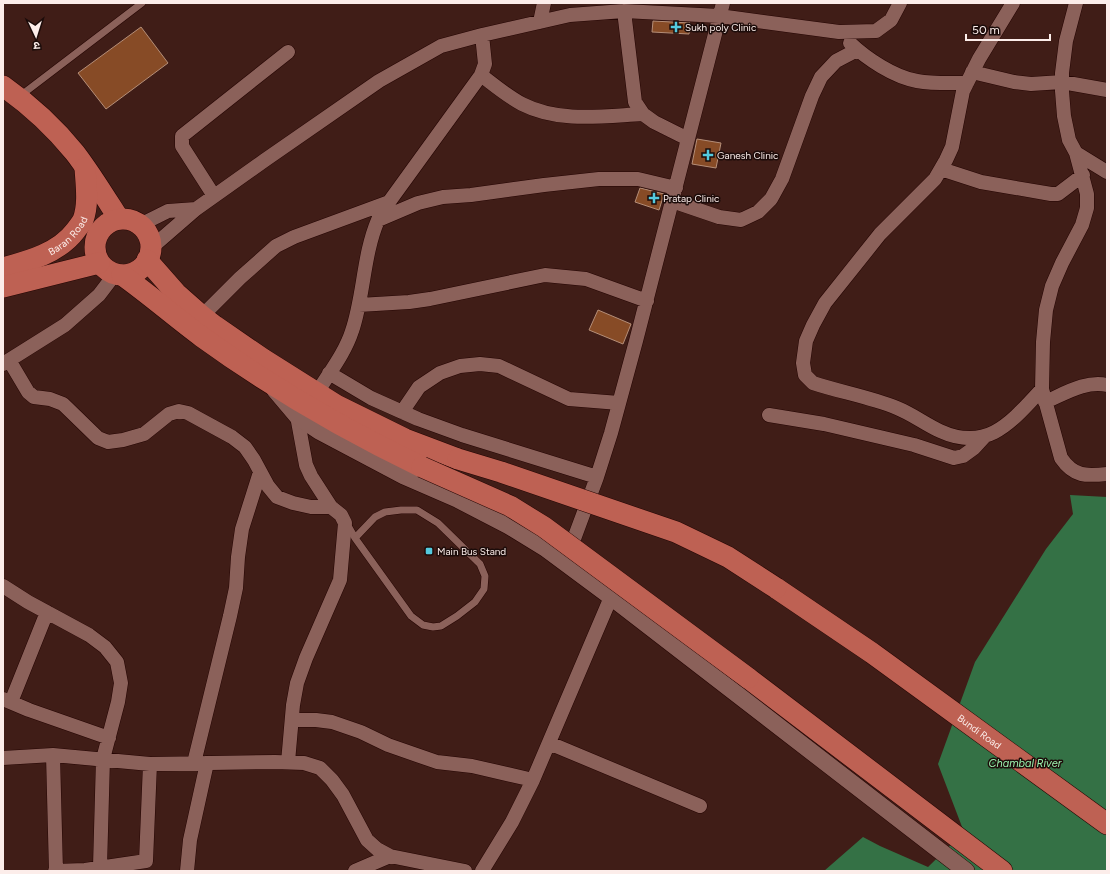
<svg xmlns="http://www.w3.org/2000/svg" width="1110" height="874" font-family="Figtree,'Noto Sans Devanagari',sans-serif">
	<style>
		.water { fill: #347145 }
		.building { fill: #874b26; stroke: #b58e78 }
		.lines { fill: none; stroke-linecap: round; stroke-linejoin: round }
		.service-casing { stroke: #250503; stroke-width: 8 }
		.minor-casing { stroke: #250503; stroke-width: 15 }
		.tertiary-casing { stroke: #250503; stroke-width: 18 }
		.primary-casing { stroke: #250503; stroke-width: 22 }
		.service { stroke: #8b615a; stroke-width: 7 }
		.minor { stroke: #8b615a; stroke-width: 14 }
		.tertiary { stroke: #8b615a; stroke-width: 17 }
		.primary { stroke: #be6153; stroke-width: 21 }
		.primary-bridge-casing { stroke: #250503; stroke-width: 22; stroke-linecap: butt }
		.primary-bridge { stroke: #be6153; stroke-width: 21 }
		.poi-dot { fill: #54cade; stroke: #1c0c0a; stroke-width: 1.5 }
		.labels { text-anchor: middle; dominant-baseline: central; stroke-width: 3; stroke-linejoin: round; paint-order: stroke }
		.poi-label { font-size: 10px; fill: #fcedea; stroke: #1c0c0a; text-anchor: start }
		.street-label { font-size: 10px; fill: #fcedea; stroke: #1c0c0a }
		.water-label { font-size: 11px; font-style: italic; fill: #9bf3af; stroke: #1c0c0a }
	</style>
	<rect width="100%" height="100%" fill="#401d17"/>
	<path class="water" d="M1070,495L1107,497V871H824L863,837L880,846L928,867L964,832L938,764L975,662L1046,549L1073,514Z"/>
	<path class="building" d="M653,21L690,23L689,34L652,32Z
		M141,27L168,63L106,109L78,73Z
		M697,139L721,143L716,168L692,164Z
		M640,188L664,194L659,210L635,202Z
		M598,310L631,324L623,344L589,330Z"/>
	<g class="lines">
		<g class="service-casing">
			<path id="service" d="M20,96L142,3
				M347,524L355,538L411,616L423,625L433,627L441,626L457,616L475,602L484,589L485,576L480,564L438,523L417,510H401L385,512L375,517L355,538"/>
		</g>
		<g class="minor-casing">
			<path id="minor" d="M1013,3L979,59L963,91L952,147L946,160L935,179L880,234L825,303L813,325L806,341L803,363L805,375L813,383C840,392 870,397 897,408C912,414 925,424 940,431C988,453 1012,421 1042,389
				M1076,3L1066,41L1062,73V91L1064,116L1069,140L1076,153L1087,194V208L1082,225L1062,263L1052,286L1046,310L1043,342L1042,389L1061,458C1074,477 1086,476 1107,474
				M624,11L635,102L643,114L654,122L688,139
				M540,22L544,3
				M850,43C867,59 894,77 917,81C934,84 950,83 967,83
				M972,72L1014,82L1031,84L1062,82L1107,90
				M481,75C494,85 507,96 522,104C559,123 603,116 643,114
				M1076,153L1107,172
				M941,169L981,182L1051,194H1058L1083,175
				M214,196L182,146V136L288,52
				M672,201L719,217L741,220L758,212L771,199L782,179L812,96L821,77L836,61L857,50
				M378,220L418,203L443,197L471,195L544,185L599,179H638L676,188
				M140,225L168,211L196,209
				M151,248L196,209L265,160L379,81L441,46L482,35L570,15L624,11L719,16L839,32L876,31L891,20L900,3
				M359,305L409,302L430,299L545,275L586,279L647,301
				M202,316L240,278L276,246L294,237L389,202
				M9,360L28,392L34,397L50,399L63,404L98,438L108,442L123,440L144,434L169,414L179,411L188,413L232,437L245,447L254,460L268,486L277,497L293,503L311,507H331
				M3,364L65,325L99,295L115,274
				M329,373L371,398L418,419L462,435L597,477
				M317,393C329,373 345,353 352,331C364,296 363,255 378,220C381,214 385,208 389,202L481,75L485,64L482,35
				M1045,402C1064,394 1086,380 1107,385
				M402,412L419,387L440,373L460,366L480,364L499,366L569,399L619,403
				M769,415L824,424L914,445L954,458L963,456L974,448L985,436
				M568,555L597,477L611,433L636,341L723,3
				M3,586L28,602L89,635L105,647L117,662L121,683L118,702L103,759L100,867
				M3,699L29,710L109,738
				M11,702L47,612
				M292,720H316L332,722L361,732L388,745L437,762L472,766L533,780
				M549,743L700,806
				M53,755L56,871
				M3,758L53,755L150,764L275,762L304,763L320,768L332,780L343,795L367,840L377,849L390,856L465,871
				M288,762L293,705L297,683L306,658L340,580L345,523L341,515L331,507L311,476L306,465L297,416
				M194,763L230,616L236,588L238,557L242,529L260,472
				M55,871L85,870L146,861L150,764
				M187,871L190,840L207,763
				M355,871L390,856
				M482,871L512,822L533,780L611,597"/>
		</g>
		<g class="tertiary-casing">
			<path id="tertiary" d="M275,390L297,416L319,431L404,476L457,499L509,526L545,548L611,597L966,871"/>
		</g>
		<g class="primary-casing">
			<g id="primary">
				<path d="M3,86C30,105 54,127 75,153C91,174 105,197 119,219"/>
				<circle cx="123" cy="247" r="28"/>
				<path d="M147,260L176,293L202,316L215,326L263,359L336,405L405,439L458,459"/>
				<path id="s1" d="M3,268C29,261 59,253 76,230C78,227 81,224 83,220C89,204 86,185 85,168"/>
				<path d="M122,275C150,295 175,317 202,337C271,387 345,430 422,467"/>
				<path d="M3,287L99,263"/>
				<path id="s2" d="M776,588L872,653L1107,824"/>
				<path d="M748,678L1002,871"/>
			</g>
		</g>
		<use href="#service" class="service"/>
		<use href="#minor" class="minor"/>
		<use href="#tertiary" class="tertiary"/>
		<use href="#primary" class="primary"/>
		<g class="primary-bridge-casing">
			<path id="primary-bridge" d="M458,459L501,472L676,532L728,557L776,588
				M422,467L510,506L544,527L748,678"/>
		</g>
		<use href="#primary-bridge" class="primary-bridge"/>
	</g>
	<g class="poi-dot">
		<path d="M674 21h4v4h4v4h-4v4h-4v-4h-4v-4h4z"/>
		<path d="M706 149h4v4h4v4h-4v4h-4v-4h-4v-4h4z"/>
		<path d="M652 192h4v4h4v4h-4v4h-4v-4h-4v-4h4z"/>
		<rect x="425" y="547" width="8" height="8" rx="2"/>
	</g>
	<g class="labels">
		<g class="poi-label">
			<text x="685" y="27">Sukh poly Clinic</text>
			<text x="717" y="155">Ganesh Clinic</text>
			<text x="663" y="198">Pratap Clinic</text>
			<text x="437" y="551">Main Bus Stand</text>
		</g>
		<g class="street-label">
			<text stroke="none"><textPath href="#s1" startOffset="74">Baran Road</textPath></text>
			<text stroke="none"><textPath href="#s2" startOffset="249">Bundi Road</textPath></text>
		</g>
		<g class="water-label">
			<text x="1025" y="763">Chambal River</text>
		</g>
	</g>
	<rect width="1110" height="874" fill="none" stroke="#fcedea" stroke-width="8"/>
	<g transform="translate(36 36) rotate(176)" stroke="#1c0c0a" stroke-width="3" paint-order="stroke">
	<path d="M0-3L7 15L0 10L-7 15Z" fill="#fcedea"/>
	<text y="-6" font-size="11" font-weight="bold" text-anchor="middle" fill="#fcedea">उ</text>
	</g>
	<path d="M966 34v6h84v-6" fill="none" stroke="#fcedea" stroke-width="2"/>
	<text x="972" y="34" font-size="12" fill="#fcedea" stroke="#1c0c0a" stroke-width="3" paint-order="stroke">50 m</text>
</svg>
